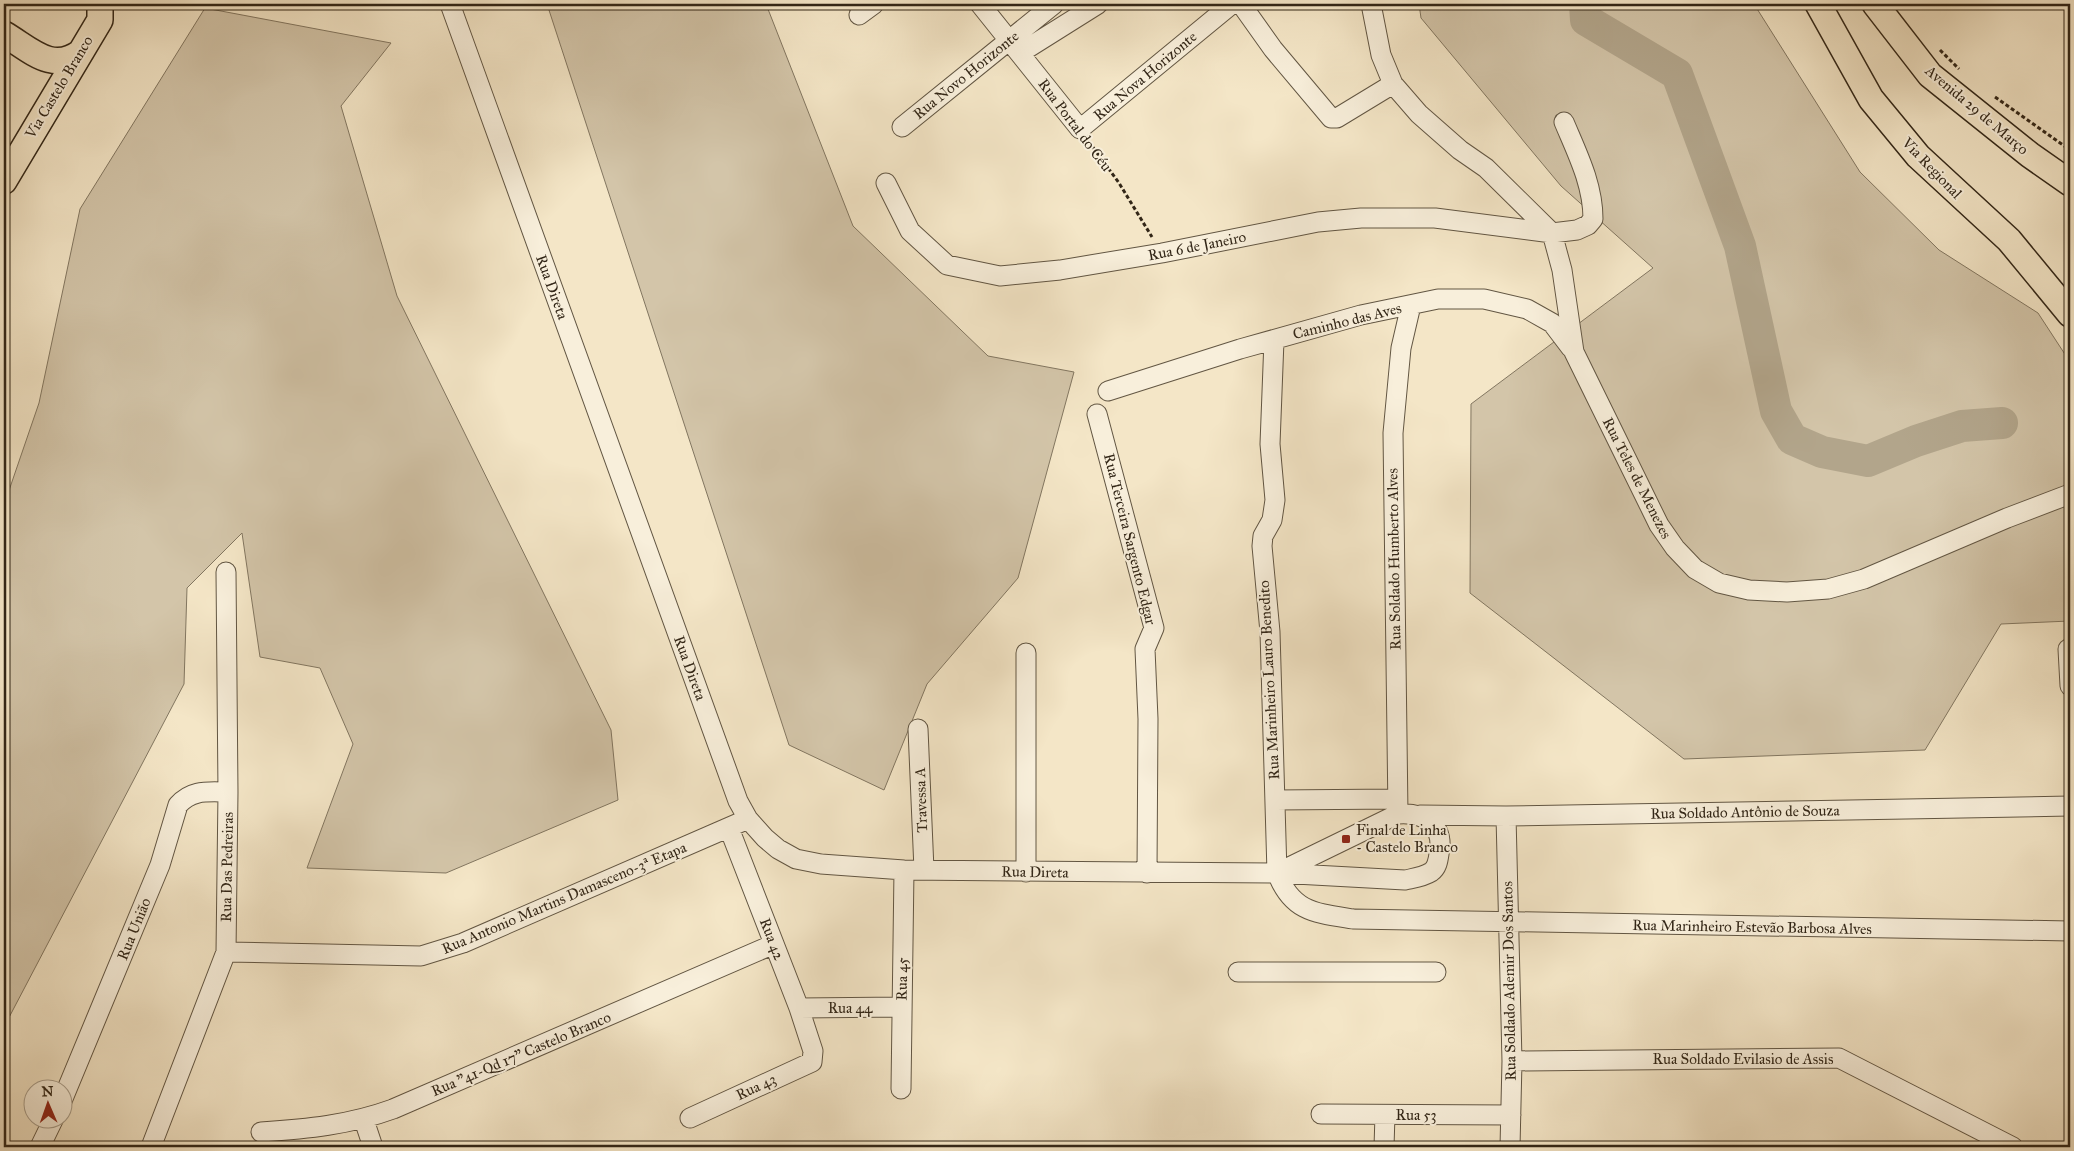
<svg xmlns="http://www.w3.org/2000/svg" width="2074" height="1151" font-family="'IM FELL Great Primer',serif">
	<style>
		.green { fill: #d3c5a9; stroke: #827660 }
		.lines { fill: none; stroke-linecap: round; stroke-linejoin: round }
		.river { stroke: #b2a58b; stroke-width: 32 }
		.minor-casing { stroke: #625643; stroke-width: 21 }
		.major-casing { stroke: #322617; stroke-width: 28 }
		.path { stroke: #322617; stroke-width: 3; stroke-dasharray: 4 2.5; stroke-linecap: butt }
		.minor { stroke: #f8efdb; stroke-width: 19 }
		.major { stroke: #f4e6c7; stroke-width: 25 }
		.poi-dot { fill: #8f2418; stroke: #f8efdb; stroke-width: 2 }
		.labels { text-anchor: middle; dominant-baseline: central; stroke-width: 4; stroke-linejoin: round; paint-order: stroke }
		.street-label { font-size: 15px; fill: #322617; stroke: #f8efdb }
		.poi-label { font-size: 15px; fill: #322617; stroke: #f8efdb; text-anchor: start }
	</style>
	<rect width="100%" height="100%" fill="#f4e6c7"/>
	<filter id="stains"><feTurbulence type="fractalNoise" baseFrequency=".004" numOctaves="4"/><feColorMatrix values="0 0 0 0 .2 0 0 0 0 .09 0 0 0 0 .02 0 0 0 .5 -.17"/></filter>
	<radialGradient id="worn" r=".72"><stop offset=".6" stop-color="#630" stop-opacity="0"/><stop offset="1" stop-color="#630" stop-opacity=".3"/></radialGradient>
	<path class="green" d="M547,4H766L853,226L988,356L1074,372L1018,578L927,684L884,790L789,745Z
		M1419,4H1754L1860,172L1939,250L2038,313L2070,362V621L2001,624L1925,750L1684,759L1470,593L1471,404L1653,268L1561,186L1421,18Z
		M205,8L391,43L341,106L397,296L611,730L618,800L446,873L307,868L353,744L320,668L260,657L242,533L187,588L184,684L4,1027V505L39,403L80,209Z"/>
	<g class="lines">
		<path class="river" d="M1585,4L1586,20L1677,74L1740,246L1776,411L1792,439L1822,452L1868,461L1916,441L1962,426L2002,423"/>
		<g class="minor-casing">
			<path id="minor" d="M450,4L738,801L748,819L765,838L778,849L796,859L821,864L904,870L1277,873L1405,880C1414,878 1423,877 1431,872C1437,868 1438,861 1439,854C1445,825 1424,812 1398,814L1277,873
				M980,4L1080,129L1232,4
				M1241,4L1273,49L1331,118H1337L1393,84
				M1371,4L1381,55L1393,84L1419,114L1460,150L1486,168L1552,233L1562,270L1574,352L1659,525L1675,548L1695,569L1719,583L1749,590L1787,592L1828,589L1864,579L2007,518L2070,494
				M859,15L874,4
				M1020,53L1098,4
				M902,127L1054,4
				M886,183L910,231L947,265L1000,276L1060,270L1162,253L1318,222L1361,218H1435L1552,233L1577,230L1588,225L1593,219C1593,184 1577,153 1564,122
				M1274,340L1270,444L1275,500L1272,520L1263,536L1262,546L1270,632L1277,873C1292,912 1315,913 1353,919L2070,931
				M1108,391L1240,349L1361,315L1438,299H1484L1527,309L1552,323L1571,348
				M1097,414L1154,628L1145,649L1148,719L1147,873
				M2068,649L2070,686
				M918,729L924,870
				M1275,800L1397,799
				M1398,814L1393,433L1401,348L1411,305
				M1420,815L1506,816L2070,806
				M1506,816L1512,1061L1510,1147
				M1026,872V653
				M226,952L421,956L463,943L748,819
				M1238,972H1436
				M799,1008L902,1007
				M1512,1061L1839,1058L2013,1147
				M901,1089L904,870
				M62,1101L160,865L178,805C192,789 208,792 228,792
				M1321,1114L1511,1115
				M690,1118L812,1062L813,1051L799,1008L729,828
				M364,1120L373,1147
				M261,1132C307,1129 349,1125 393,1109L774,944
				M40,1147L54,1118
				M151,1147L226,952L228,792L226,572
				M1384,1147L1385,1115"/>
		</g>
		<g class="major-casing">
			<path id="major" d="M1818,4L1871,99L1918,156L2009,240L2070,314
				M1875,4L1930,75L2030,155L2070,183
				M4,34C30,49 52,74 81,52
				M4,181L100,20V4"/>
		</g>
		<path class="path" d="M1940,50L1959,69
			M1995,97L2070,150
			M1089,142L1119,183L1152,237"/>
		<use href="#minor" class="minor"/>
		<use href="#major" class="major"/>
	</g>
	<rect class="poi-dot" x="1341" y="834" width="10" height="10" rx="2.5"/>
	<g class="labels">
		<g class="street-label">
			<text transform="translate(966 75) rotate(-39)">Rua Novo Horizonte</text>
			<text transform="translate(1145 76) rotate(-40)">Rua Nova Horizonte</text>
			<text transform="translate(59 87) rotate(-59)">Via Castelo Branco</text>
			<text transform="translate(1977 110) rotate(40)">Avenida 29 de Março</text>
			<text transform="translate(1075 125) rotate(53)">Rua Portal do Céu</text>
			<text transform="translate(1932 168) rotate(46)">Via Regional</text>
			<text transform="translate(1197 246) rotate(-11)">Rua 6 de Janeiro</text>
			<text transform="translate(552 287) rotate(70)">Rua Direta</text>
			<text transform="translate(1347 321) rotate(-14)">Caminho das Aves</text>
			<text transform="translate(1637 478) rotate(63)">Rua Teles de Menezes</text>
			<text transform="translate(1130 539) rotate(76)">Rua Terceira Sargento Edgar</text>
			<text transform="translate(1394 559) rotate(-91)">Rua Soldado Humberto Alves</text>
			<text transform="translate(690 668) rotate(70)">Rua Direta</text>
			<text transform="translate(1269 680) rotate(-93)">Rua Marinheiro Lauro Benedito</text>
			<text transform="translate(921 800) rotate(-92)">Travessa A</text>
			<text transform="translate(1745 812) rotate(-1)">Rua Soldado Antônio de Souza</text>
			<text transform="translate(227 867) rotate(-89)">Rua Das Pedreiras</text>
			<text transform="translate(1035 872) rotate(1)">Rua Direta</text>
			<text transform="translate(564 898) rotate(-23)">Rua Antonio Martins Damasceno-3ª Etapa</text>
			<text transform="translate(1752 927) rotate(1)">Rua Marinheiro Estevão Barbosa Alves</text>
			<text transform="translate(134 929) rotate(-68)">Rua União</text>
			<text transform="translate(772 939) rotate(69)">Rua 42</text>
			<text transform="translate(902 979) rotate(-89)">Rua 45</text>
			<text transform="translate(1509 981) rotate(-91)">Rua Soldado Ademir Dos Santos</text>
			<text x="850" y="1008">Rua 44</text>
			<text transform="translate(521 1054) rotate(-23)">Rua "41-Qd 17" Castelo Branco</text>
			<text x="1743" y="1059">Rua Soldado Evilasio de Assis</text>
			<text transform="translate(756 1087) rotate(-25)">Rua 43</text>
			<text x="1416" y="1115">Rua 53</text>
		</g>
		<g class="poi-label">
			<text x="1356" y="830">Final de Linha<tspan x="1356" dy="17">- Castelo Branco</tspan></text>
		</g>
	</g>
	<rect width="2074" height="1151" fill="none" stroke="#f4e6c7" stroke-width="20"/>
	<rect x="5" y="5" width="2064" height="1141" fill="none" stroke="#322617" stroke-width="2.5"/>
	<rect x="10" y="10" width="2054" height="1131" fill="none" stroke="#322617"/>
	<g transform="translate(48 1104) rotate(358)"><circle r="24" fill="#f8efdb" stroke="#a99f8d"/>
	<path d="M0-4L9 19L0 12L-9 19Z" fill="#8f2418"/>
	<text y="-8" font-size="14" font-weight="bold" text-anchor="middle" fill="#322617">N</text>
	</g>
	<rect width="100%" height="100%" filter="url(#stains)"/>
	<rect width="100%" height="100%" fill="url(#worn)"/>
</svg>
